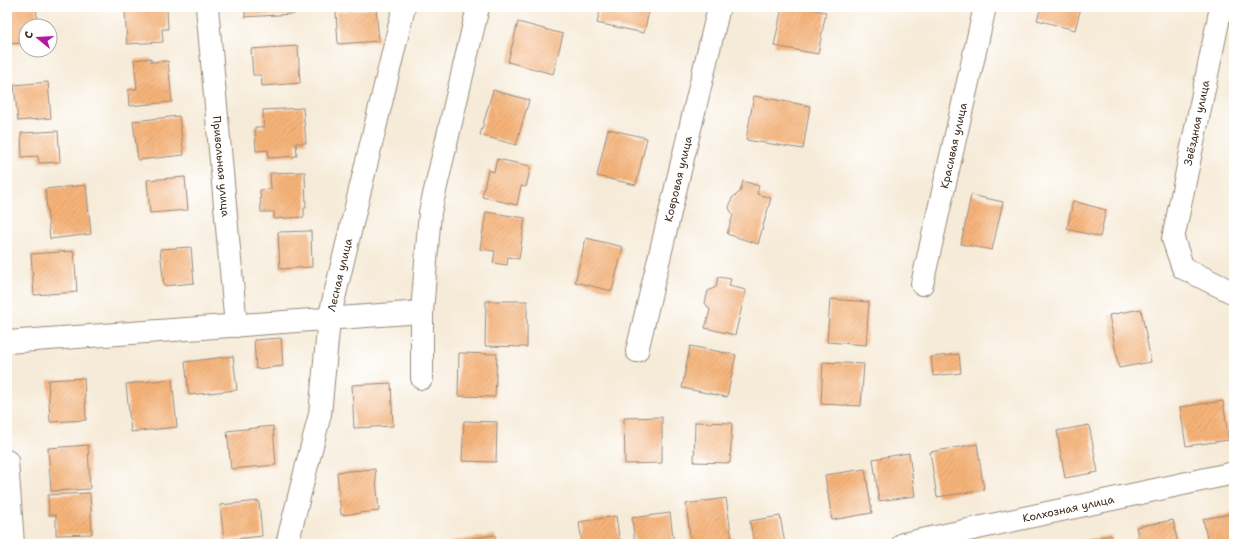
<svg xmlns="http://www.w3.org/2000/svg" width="1241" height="551" font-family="'Shantell Sans',sans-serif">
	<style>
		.building { fill: url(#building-hatch) }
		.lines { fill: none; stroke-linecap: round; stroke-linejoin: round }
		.minor-casing { stroke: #988a7b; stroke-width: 24 }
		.minor { stroke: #fff; stroke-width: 22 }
		.labels { text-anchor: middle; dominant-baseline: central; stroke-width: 3; stroke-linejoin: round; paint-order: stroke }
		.street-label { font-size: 11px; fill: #3b2a1e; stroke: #fff }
	</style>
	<defs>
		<pattern id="building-hatch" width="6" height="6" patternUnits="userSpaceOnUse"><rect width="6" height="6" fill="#f6b379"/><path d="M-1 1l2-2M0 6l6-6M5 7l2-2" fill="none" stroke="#d49a68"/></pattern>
	</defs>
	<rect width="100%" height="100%" fill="#fff"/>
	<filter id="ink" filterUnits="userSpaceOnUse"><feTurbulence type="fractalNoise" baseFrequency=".025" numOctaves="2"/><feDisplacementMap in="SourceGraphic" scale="8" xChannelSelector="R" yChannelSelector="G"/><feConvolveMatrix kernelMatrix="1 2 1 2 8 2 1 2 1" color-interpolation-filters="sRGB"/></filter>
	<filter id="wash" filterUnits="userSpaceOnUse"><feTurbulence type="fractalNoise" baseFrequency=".012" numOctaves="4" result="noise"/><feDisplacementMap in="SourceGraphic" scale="16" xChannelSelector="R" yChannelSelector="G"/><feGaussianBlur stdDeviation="0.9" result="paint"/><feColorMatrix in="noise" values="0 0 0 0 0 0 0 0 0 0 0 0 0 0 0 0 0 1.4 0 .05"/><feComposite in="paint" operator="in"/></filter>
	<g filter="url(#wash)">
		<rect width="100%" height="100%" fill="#f6ebd8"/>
		<g id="blocks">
			<path class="building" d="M7,7H36L38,26H26V43L7,44Z
				M130,7L167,9L168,29H162L163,42L127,44L125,11H130Z
				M245,7H294V14L245,17Z
				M601,7H650L644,33L597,23Z
				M782,7H801L826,12L818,54L774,46Z
				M1041,7H1081L1075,30L1037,20Z
				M376,8L379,41L338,44L336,12Z
				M518,22L563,34L553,74L508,62Z
				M298,46L300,83L262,86L261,75H253L251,49Z
				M151,58V62L168,61L172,102L129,106L128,90L137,89L134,60Z
				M48,82L51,118L18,121L14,85Z
				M493,90L529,100L516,145L480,135Z
				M754,96L810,106L803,149L746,140Z
				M303,108L306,143H296L297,156L268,158V150L256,151L255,127H264L263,110Z
				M179,116L184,155L138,160L133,121Z
				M608,129L647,138L636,185L597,176Z
				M58,131L60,162L39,163L38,156L22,157L21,133Z
				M497,159L531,166L526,187L521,186L517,205L482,197L488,170L494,172Z
				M305,172L306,208H304V217L274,219V212H261L260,190L271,189L270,173Z
				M185,177L188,210L150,213L147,180Z
				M743,181L759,186L757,194L771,198L758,244L727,234L733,215L729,208L732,198L740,192Z
				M86,185L91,234L50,239L45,189Z
				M971,195L1003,202L992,250L961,244Z
				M1073,201L1106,210L1100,237L1067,229Z
				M486,212L525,218L519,259L508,257L507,265L493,263L495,251L480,249Z
				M311,231L312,267L280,269L278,232Z
				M586,238L623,247L612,291L575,282Z
				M191,247L194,283L164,286L160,249Z
				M74,251L77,292L34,295L31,254Z
				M718,277L731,279L729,286L746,290L735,335L705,328L710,310L705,303L708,291L716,287Z
				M830,299L869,302L866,345L827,342Z
				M486,301H527V347L485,346Z
				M1141,309L1151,362L1119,368L1109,315Z
				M281,338L283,366L256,369L254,340Z
				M690,346L736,355L727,397L682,388Z
				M459,353L497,354L495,397L458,396Z
				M959,354L961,373L933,376L931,357Z
				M233,356L237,390L189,395L185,362Z
				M823,362L864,364L861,406L821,404Z
				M84,378L86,420L50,422L48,380Z
				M172,379L177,427L131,432L126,384Z
				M391,383L393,426L354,428L352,385Z
				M1223,401L1229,440L1186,446L1180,407Z
				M662,417V463L625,464L624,418Z
				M464,421L497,422L496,462L462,461Z
				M695,422L732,423L730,463L694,462Z
				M1089,425L1098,472L1065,478L1057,431Z
				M273,426L276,465L231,469L227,431Z
				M977,444L984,490L937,497L930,452Z
				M88,445L90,489L51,491L48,448Z
				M909,453L915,496L879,501L873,459Z
				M375,469L379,511L341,515L337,472Z
				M865,469L872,513L832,520L825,475Z
				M90,493L92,534L56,535V515H49L48,495Z
				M726,498L732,540L691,544L686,504Z
				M259,501L262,536L224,540L220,505Z
				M670,513L674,544H635L632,518Z
				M1234,513V544H1208L1203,519Z
				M616,516L620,544H582L579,522Z
				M780,516L785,544H754L750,521Z
				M1173,520L1178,544H1140L1136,527Z
				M495,535L496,544H452V541Z
				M1111,535L1113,544H1077V542Z
				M249,541V544H233V543Z"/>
		</g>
	</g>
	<g filter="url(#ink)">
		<use href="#blocks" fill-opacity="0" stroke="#988a7b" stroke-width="1"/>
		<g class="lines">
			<g class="minor-casing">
				<g id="minor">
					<path id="s1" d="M207,7L236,326"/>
					<path d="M1221,7L1173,239L1183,268L1234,293"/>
					<path id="s2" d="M922,284L985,7"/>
					<path d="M7,342L422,312"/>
					<path id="s3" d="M637,351L719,7"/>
					<path d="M422,378V312L430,212L478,7"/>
					<path d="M7,461L13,544"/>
					<path id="s4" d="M287,544L320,414L329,319L404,7"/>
					<path id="s5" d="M903,544L1234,473"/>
				</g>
			</g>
			<use href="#minor" class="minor"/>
		</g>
	</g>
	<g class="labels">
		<g class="street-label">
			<text transform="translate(1197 123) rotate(-78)">Звёздная улица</text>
			<text stroke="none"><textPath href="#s2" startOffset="142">Красивая улица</textPath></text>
			<text stroke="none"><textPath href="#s1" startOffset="160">Привольная улица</textPath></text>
			<text stroke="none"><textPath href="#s3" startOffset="177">Ковровая улица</textPath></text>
			<text stroke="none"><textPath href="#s4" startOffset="275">Лесная улица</textPath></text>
			<text stroke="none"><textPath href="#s5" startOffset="169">Колхозная улица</textPath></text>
		</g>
	</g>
	<rect width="1241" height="551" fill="none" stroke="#fff" stroke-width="24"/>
	<g transform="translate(38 38) rotate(288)"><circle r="19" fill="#ffffff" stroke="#b1aaa5"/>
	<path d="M0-3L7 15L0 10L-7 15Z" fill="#b5179e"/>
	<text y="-6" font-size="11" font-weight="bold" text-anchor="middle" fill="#3b2a1e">С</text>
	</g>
</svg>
